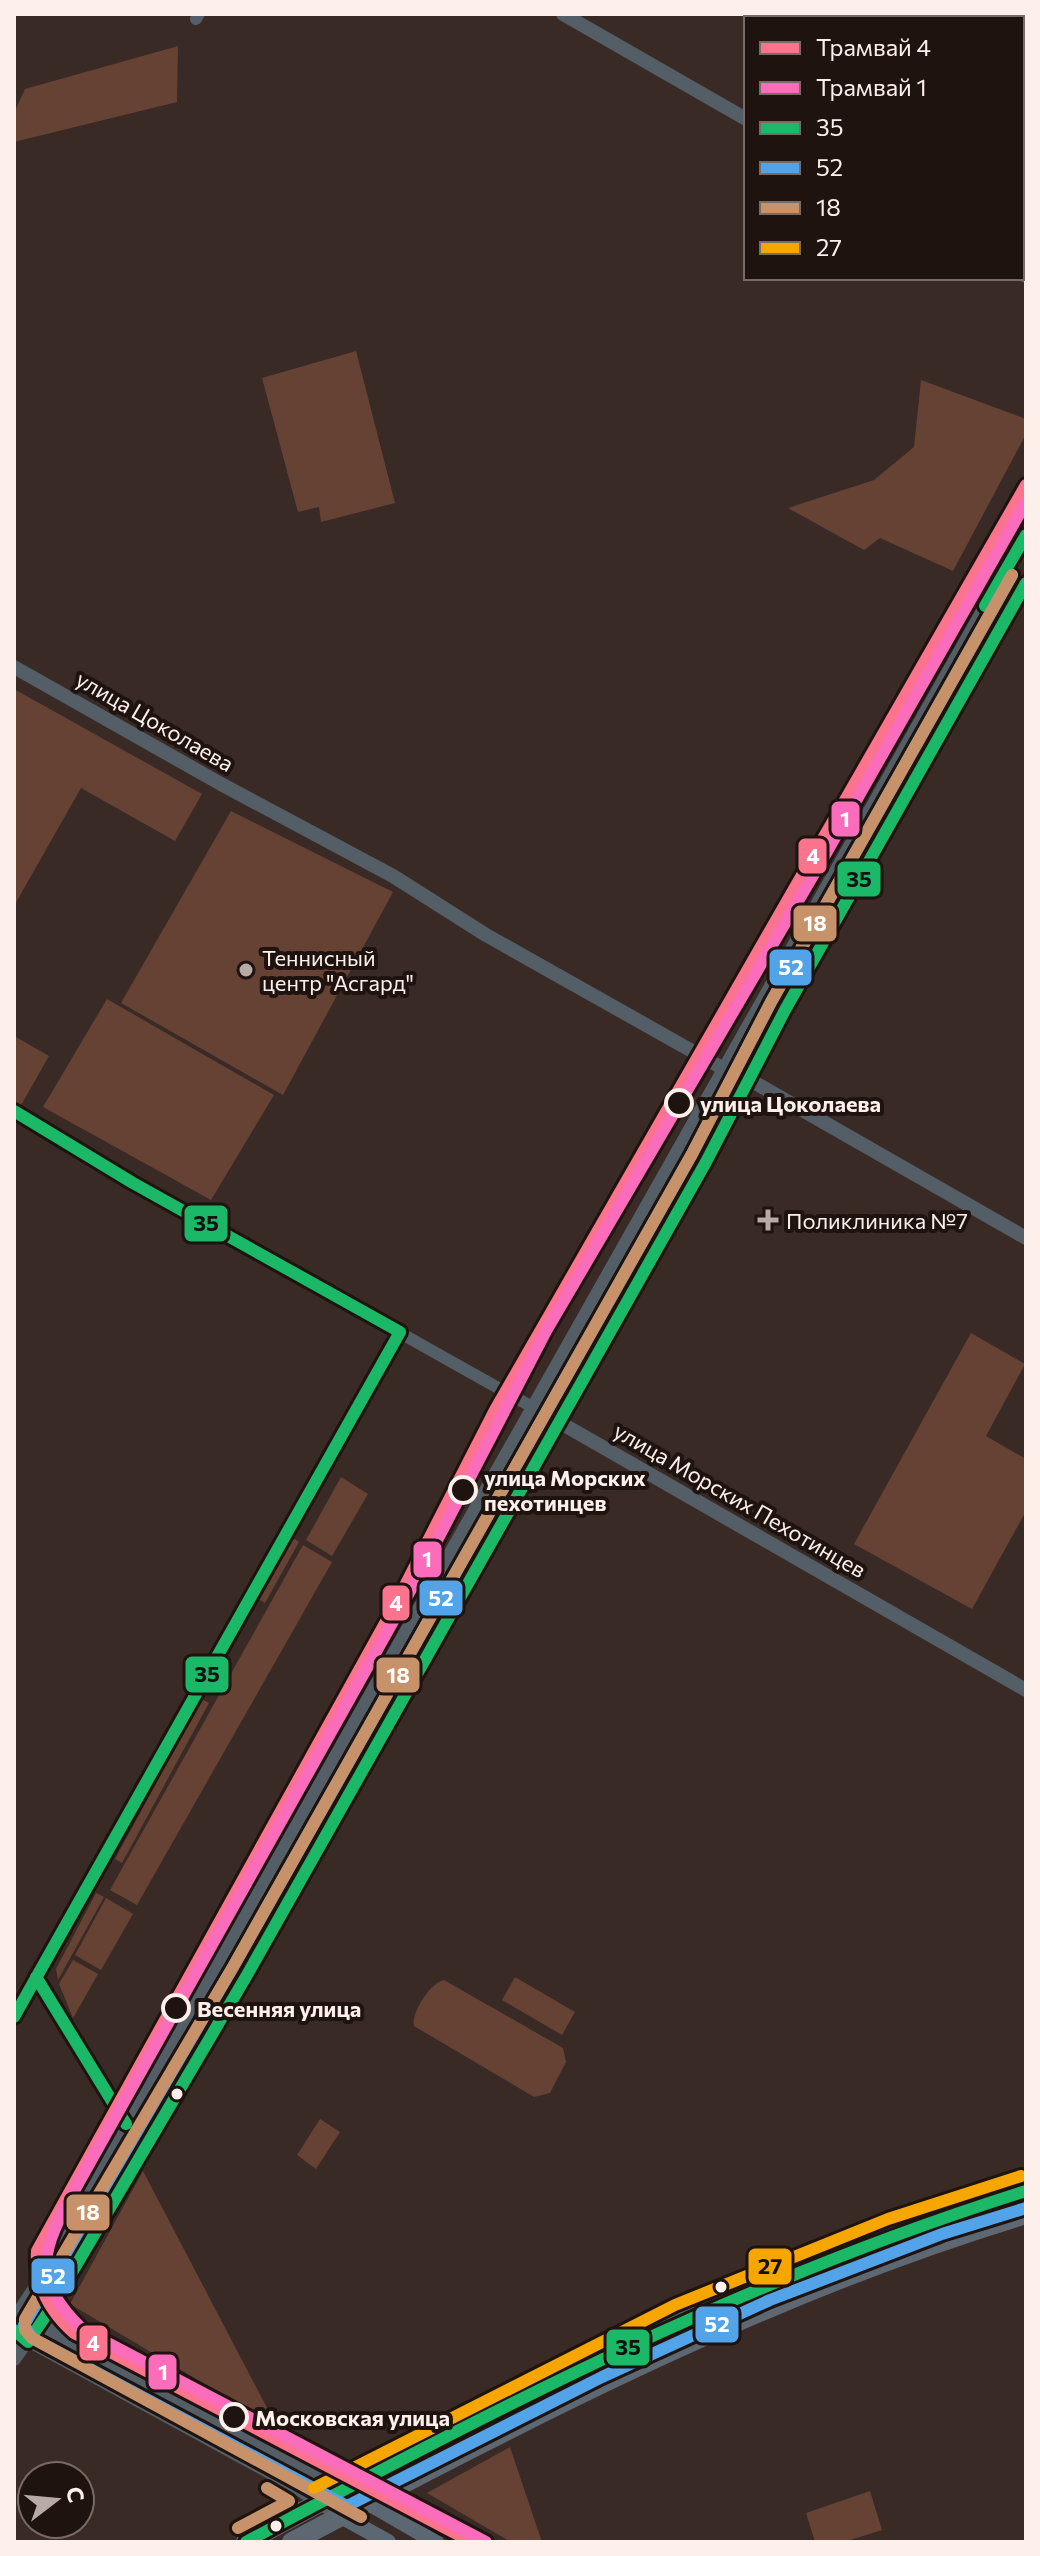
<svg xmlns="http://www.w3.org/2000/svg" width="1040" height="2556" font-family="Commissioner,sans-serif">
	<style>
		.green { fill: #664235 }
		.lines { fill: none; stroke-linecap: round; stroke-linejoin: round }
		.minor { stroke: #545e66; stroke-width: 12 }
		.tertiary { stroke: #545e66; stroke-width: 14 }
		.secondary { stroke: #5b6873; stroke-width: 16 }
		.trunk { stroke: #5d6873; stroke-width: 20 }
		.bus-1-casing { stroke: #1f130f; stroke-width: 18 }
		.bus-2-casing { stroke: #1f130f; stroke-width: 18 }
		.bus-3-casing { stroke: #1f130f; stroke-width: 18 }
		.bus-4-casing { stroke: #1f130f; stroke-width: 18 }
		.bus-1 { stroke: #1ab867; stroke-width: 12 }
		.bus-2 { stroke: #53a3e8; stroke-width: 12 }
		.bus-3 { stroke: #c7916a; stroke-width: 12 }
		.bus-4 { stroke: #f7a600; stroke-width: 12 }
		.tram-1-casing { stroke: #1f130f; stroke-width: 18 }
		.tram-2-casing { stroke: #1f130f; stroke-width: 18 }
		.tram-1 { stroke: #fc738d; stroke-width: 12 }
		.tram-2 { stroke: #fb6dba; stroke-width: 12 }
		.poi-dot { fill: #b8aaa4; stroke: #1f130f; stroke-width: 3 }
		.stop-dot { fill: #1f130f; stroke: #fdefe9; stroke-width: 4 }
		.bus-dot { fill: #fdefe9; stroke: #1f130f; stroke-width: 3 }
		.labels { text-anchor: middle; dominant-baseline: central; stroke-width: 8; stroke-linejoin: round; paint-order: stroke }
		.street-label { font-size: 22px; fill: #fdefe9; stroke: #1f130f }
		.poi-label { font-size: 22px; fill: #fdefe9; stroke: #1f130f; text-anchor: start }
		.stop-label { font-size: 22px; font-weight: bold; fill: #fdefe9; stroke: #1f130f; text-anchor: start }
		.line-badge { stroke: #1f130f; stroke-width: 3 }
		.badge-label { font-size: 22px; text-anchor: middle; font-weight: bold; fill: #fff }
		.pale-badge-label { font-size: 22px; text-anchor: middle; font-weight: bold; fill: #111 }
	</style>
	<rect width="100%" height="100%" fill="#392a25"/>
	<path class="green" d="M178,46L177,102L14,142V113L25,89Z
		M356,351L395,503L321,522L319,507L298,512L262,378Z
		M921,380L1026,419V434L953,571L880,538L864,550L788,508L874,480L914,447Z
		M14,689L202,794L175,841L81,788L14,906Z
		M231,811L393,892L283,1095L121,1003Z
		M107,999L274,1095L211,1200L43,1107Z
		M14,1036L49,1056L20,1107L14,1103Z
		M971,1333L1025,1364L986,1436L1026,1459V1511L972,1609L854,1544Z
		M341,1477L368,1494L332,1556L306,1540Z
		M292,1537L299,1542L265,1603L258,1599Z
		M303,1545L332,1562L137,1905L110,1890Z
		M202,1699L209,1703L122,1863L115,1859Z
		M96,1893L104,1897L58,1980L56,1969Z
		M106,1898L133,1914L101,1970L75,1955Z
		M73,1960L98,1974L73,2018L59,1984Z
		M515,1977L575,2012L562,2035L502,2000Z
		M444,1980L563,2048L566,2062L550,2093L534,2097L414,2026C411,2013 430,1983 444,1980Z
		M320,2119L340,2132L316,2169L297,2155Z
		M143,2171L277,2427L70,2304Z
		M510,2447L542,2542H511L427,2493Z
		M870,2491L882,2530L844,2542H815L806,2513Z"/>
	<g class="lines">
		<path class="minor" d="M196,19L199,14
			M724,1069L750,1080
			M14,1111L133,1183L559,1422"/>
		<path class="tertiary" d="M563,14L746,119
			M1022,274L1026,276
			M14,667L221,784L393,876L486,935L724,1069
			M750,1080L1026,1238
			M559,1422L1026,1690
			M14,2320L39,2282L1026,535
			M14,2326L40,2324L369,2503
			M21,2336L290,2483L341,2516
			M14,2359L56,2300L247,1975L706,1162L785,1010L1026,583"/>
		<path class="secondary" d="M369,2503L436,2542
			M341,2516L388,2542"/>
		<path class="trunk" d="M246,2542C496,2407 752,2270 1026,2191
			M292,2542C528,2417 770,2291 1026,2214"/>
		<g class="bus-1-casing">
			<path id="bus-1" d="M985,606L1026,535
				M14,1111L133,1183L400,1332
				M36,1977L126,2124
				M14,2017L400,1332
				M14,2330L28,2342L51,2308L247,1975L706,1162L785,1010L1026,583
				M246,2542C503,2404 746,2279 1026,2191"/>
		</g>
		<g class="bus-2-casing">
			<path id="bus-2" d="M1012,575L771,1002L692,1154L233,1967L24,2325L32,2338L347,2506L602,2377L770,2300L942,2234L1026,2208"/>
		</g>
		<g class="bus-3-casing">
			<path id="bus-3" d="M971,598L1012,527
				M361,2517L32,2338L25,2330V2319L233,1967L692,1154L771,1002L1012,575
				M238,2528L289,2501L267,2488"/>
		</g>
		<g class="bus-4-casing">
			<path id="bus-4" d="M314,2488L675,2305L888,2219L1021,2176
				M377,2489L444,2528"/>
		</g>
		<use href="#bus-1" class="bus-1"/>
		<use href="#bus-2" class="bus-2"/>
		<use href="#bus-3" class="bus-3"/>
		<use href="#bus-4" class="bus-4"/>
		<g class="tram-1-casing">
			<path id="tram-1" d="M472,2542L74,2333C49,2311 35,2285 37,2251L393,1609L495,1410L1026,485"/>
		</g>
		<g class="tram-2-casing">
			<path id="tram-2" d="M486,2542L83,2330C25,2274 45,2245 79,2182L420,1573L546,1331L825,855L1026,502"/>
		</g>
		<use href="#tram-1" class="tram-1"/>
		<use href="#tram-2" class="tram-2"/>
	</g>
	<g class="poi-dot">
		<circle cx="246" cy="970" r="8"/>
		<path d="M764 1208h8v8h8v8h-8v8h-8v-8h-8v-8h8z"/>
	</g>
	<g class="stop-dot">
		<circle cx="679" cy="1103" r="13"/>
		<circle cx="463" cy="1490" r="13"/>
		<circle cx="176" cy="2008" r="13"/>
		<circle cx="234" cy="2417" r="13"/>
	</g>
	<g class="bus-dot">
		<circle cx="177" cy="2094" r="7"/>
		<circle cx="721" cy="2287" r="7"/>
		<circle cx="276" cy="2526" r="7"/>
	</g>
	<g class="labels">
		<g class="street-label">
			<text transform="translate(155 721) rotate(30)">улица Цоколаева</text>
			<text transform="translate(740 1500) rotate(30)">улица Морских Пехотинцев</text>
		</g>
		<g class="poi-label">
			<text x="262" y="957">Теннисный<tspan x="262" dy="25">центр "Асгард"</tspan></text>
			<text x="786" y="1220">Поликлиника №7</text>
		</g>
		<g class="stop-label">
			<text x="700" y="1103">улица Цоколаева</text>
			<text x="484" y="1477">улица Морских<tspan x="484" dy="25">пехотинцев</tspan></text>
			<text x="197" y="2008">Весенняя улица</text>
			<text x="255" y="2417">Московская улица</text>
		</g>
	</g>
	<g class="line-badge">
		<rect x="830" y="800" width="31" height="38" rx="8" fill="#fb6dba"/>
		<rect x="797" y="837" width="31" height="38" rx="8" fill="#fc738d"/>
		<rect x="836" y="860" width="46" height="38" rx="8" fill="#1ab867"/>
		<rect x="792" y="904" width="46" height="39" rx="8" fill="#c7916a"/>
		<rect x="768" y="948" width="45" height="39" rx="8" fill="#53a3e8"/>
		<rect x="183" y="1204" width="46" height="39" rx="8" fill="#1ab867"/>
		<rect x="412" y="1540" width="31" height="39" rx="8" fill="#fb6dba"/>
		<rect x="418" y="1579" width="46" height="38" rx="8" fill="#53a3e8"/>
		<rect x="381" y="1584" width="30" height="38" rx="8" fill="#fc738d"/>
		<rect x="184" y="1655" width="46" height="39" rx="8" fill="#1ab867"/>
		<rect x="375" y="1656" width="46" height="38" rx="8" fill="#c7916a"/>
		<rect x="65" y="2193" width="46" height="39" rx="8" fill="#c7916a"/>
		<rect x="747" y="2247" width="46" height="39" rx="8" fill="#f7a600"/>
		<rect x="30" y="2257" width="46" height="38" rx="8" fill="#53a3e8"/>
		<rect x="694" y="2305" width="46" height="39" rx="8" fill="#53a3e8"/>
		<rect x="78" y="2324" width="31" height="38" rx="8" fill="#fc738d"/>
		<rect x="605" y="2328" width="46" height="39" rx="8" fill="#1ab867"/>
		<rect x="147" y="2353" width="31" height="38" rx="8" fill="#fb6dba"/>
	</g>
	<g class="badge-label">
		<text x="845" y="827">1</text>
		<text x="813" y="864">4</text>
		<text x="815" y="931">18</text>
		<text x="791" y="975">52</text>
		<text x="427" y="1567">1</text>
		<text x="441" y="1606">52</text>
		<text x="396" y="1611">4</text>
		<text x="398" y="1683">18</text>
		<text x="88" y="2220">18</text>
		<text x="53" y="2284">52</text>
		<text x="717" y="2332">52</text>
		<text x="93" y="2351">4</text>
		<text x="163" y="2380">1</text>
	</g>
	<g class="pale-badge-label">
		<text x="859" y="887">35</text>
		<text x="206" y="1231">35</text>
		<text x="207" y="1682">35</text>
		<text x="770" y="2274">27</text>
		<text x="628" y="2355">35</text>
	</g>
	<rect width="1040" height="2556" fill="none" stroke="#fdefe9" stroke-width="32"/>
	<rect x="744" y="16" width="280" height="264" fill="#1f130f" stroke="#786b66" stroke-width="2"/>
	<rect x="760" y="42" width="40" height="12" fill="#fc738d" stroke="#786b66" stroke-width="2"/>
	<text x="816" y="56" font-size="24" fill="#fdefe9">Трамвай 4</text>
	<rect x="760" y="82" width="40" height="12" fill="#fb6dba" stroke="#786b66" stroke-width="2"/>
	<text x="816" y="96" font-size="24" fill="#fdefe9">Трамвай 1</text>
	<rect x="760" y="122" width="40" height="12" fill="#1ab867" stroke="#786b66" stroke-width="2"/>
	<text x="816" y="136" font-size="24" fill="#fdefe9">35</text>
	<rect x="760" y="162" width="40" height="12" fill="#53a3e8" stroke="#786b66" stroke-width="2"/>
	<text x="816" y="176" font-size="24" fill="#fdefe9">52</text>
	<rect x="760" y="202" width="40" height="12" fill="#c7916a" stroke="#786b66" stroke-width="2"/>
	<text x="816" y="216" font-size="24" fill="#fdefe9">18</text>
	<rect x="760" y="242" width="40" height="12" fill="#f7a600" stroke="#786b66" stroke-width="2"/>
	<text x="816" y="256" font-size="24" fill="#fdefe9">27</text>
	<g transform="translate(56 2500) rotate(74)"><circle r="38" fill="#1f130f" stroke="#786b66" stroke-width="2"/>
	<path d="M0-6L14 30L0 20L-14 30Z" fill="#b8aaa4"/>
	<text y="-12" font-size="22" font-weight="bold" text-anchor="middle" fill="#fdefe9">С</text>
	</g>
</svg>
